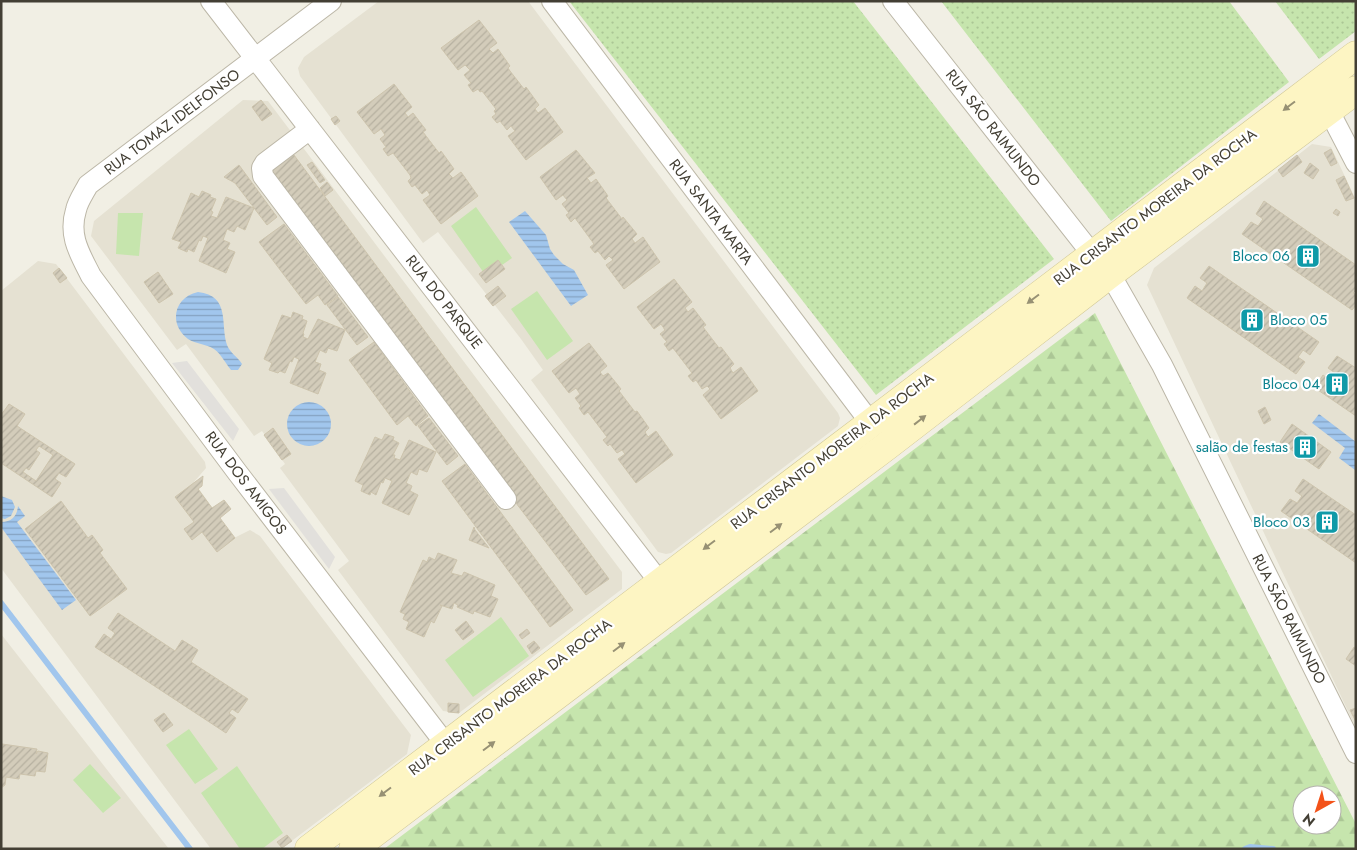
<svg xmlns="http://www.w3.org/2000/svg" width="1357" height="850" font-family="Jost,sans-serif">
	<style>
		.residential { fill: #e5e1d2 }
		.grass { fill: url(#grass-dots) }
		.forest { fill: url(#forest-firs); fill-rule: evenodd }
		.pitch { fill: #c6e5ad }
		.parking { fill: #e2e0dc }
		.water { fill: url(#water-rules) }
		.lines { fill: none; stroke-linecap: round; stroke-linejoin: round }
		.stream { stroke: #a1c6ed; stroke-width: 6 }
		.building { fill: url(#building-hatch); stroke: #cdc4ad; fill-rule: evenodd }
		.street-casing { stroke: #bcb7a7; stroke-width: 22 }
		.secondary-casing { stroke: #d0c795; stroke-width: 29 }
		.street { stroke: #fff; stroke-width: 20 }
		.secondary { stroke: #fdf5c3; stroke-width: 28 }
		.oneway { fill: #979174 }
		.labels { text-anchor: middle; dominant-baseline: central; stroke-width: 4.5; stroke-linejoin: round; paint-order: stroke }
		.street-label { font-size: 15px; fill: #433f34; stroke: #fff }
		.culture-label { font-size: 15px; fill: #0d838f; stroke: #fff; text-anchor: end }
	</style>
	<defs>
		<pattern id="grass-dots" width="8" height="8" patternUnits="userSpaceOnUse" patternTransform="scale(1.25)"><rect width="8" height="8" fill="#c6e5ad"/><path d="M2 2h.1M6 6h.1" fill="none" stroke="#abc695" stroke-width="1.8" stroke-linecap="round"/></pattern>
		<pattern id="forest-firs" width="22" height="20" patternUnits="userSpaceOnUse" patternTransform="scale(1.25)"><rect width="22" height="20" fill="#c6e5ad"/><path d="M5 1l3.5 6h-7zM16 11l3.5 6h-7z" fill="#abc695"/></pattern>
		<pattern id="water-rules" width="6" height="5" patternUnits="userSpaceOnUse" patternTransform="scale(1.25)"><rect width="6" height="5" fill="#a1c6ed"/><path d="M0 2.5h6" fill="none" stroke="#85a2c1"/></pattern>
		<pattern id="building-hatch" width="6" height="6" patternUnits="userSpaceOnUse" patternTransform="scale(1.25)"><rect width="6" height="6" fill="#d3ccba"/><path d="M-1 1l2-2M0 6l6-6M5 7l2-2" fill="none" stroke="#b6b0a0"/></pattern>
	</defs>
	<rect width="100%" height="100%" fill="#f1efe4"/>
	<path class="residential" d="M379,1H528L838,413L840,418L838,426L671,553L666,554L658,552L531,380L543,370L521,339L438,232L423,243L300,76L298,68L304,57Z
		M243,100L268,101L622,572V589L459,713L443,711L338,570L349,561L280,468L285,464L262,431L254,436L186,344L177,350L91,236L94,221Z
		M1312,144L1331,147L1356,200V728L1147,285L1154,268Z
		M38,261L56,264L205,462L206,468L194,482L234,538L250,530L260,536L411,735L407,754L281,849H211L1,568V291Z
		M1,634L169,849H1Z"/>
	<path class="grass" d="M569,1H853L1054,259L876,395Z
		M941,1H1229L1289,82L1111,221Z
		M1275,1H1356V31L1319,59Z"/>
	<path class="forest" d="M1095,313L1356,824V849H384ZM1302,795H1332V825H1302Z"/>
	<path class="pitch" d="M476,207L512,258L486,276L451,226Z
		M118,213H143L139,256L116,254Z
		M537,291L573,341L547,360L511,309Z
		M501,617L529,656L473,697L445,660Z
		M189,729L218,769L195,784L166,745Z
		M90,764L121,798L103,813L73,780Z
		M237,766L283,833L262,849H240L201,793Z"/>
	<path class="parking" d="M187,361L239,429L233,441L172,363Z
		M284,488L335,557L329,569L269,489Z"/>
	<path class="water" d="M525,211L546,235L550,249L554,255L563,264L574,270L588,295L571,306L509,222Z
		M198,292C231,296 220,324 227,345C230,353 238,357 242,364L238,370H231C225,363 222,355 214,349C206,344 196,344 188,339C168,324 174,297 198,292Z
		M287 424a22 22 0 1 1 44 0a22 22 0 1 1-44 0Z
		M1319,414L1356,442L1355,470L1339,458L1345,448L1312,423Z
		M1,496L12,500L15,507L11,516L5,519L1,518Z
		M18,506L25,516L17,522L76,600L62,610L1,527V522C12,522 17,516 18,506Z"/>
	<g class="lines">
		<path class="stream" d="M1,603L190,849
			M1245,849L1250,847L1273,849"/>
	</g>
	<path class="building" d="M479,20L497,43L489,49L493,53L498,49L510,66L508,68L510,71L524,89L526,87L539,105L535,109L538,113L545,108L563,132L526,160L508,136L515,131L511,126L507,130L500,121L497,123L492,117L496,114L494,111L496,109L482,91L480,92L478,89L473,92L468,85L471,83L464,75L470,70L465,65L458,70L441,48Z
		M394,84L412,107L405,113L408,117L413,113L426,130L423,132L439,153L441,151L454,169L449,174L453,178L461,172L478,196L441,224L423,200L430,195L427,190L422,194L415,185L412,187L408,181L411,178L410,175L393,153L388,156L383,149L386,147L380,139L385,135L381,129L374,134L357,112Z
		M261,100L272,114L262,121L252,107Z
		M336,116L340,121L335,125L331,119Z
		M1331,149L1337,163L1331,166L1324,153Z
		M576,150L595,173L587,178L591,183L596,179L608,196L606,198L622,219L623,217L637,234L632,239L635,243L643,237L660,262L624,289L606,265L613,260L609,256L605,260L598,251L595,253L590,247L594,244L575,218L571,222L566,215L569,213L562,204L567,200L563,195L556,200L540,177Z
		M291,151L609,579L586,595L290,206L265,171Z
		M1297,155L1302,162L1283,177L1278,170Z
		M312,162L325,180L320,183L307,165Z
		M1310,163L1319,170L1313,179L1304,173Z
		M239,165L277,217L267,225L235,183L224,177Z
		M1344,176L1354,198L1346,201L1336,180Z
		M327,182L333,190L325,196L320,188Z
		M202,191L211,195L210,197L216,199L211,211L213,212L211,216L217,218L226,197L254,208L245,230L237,226L234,232L227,229L223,240L230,243L227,249L235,252L226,273L199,261L208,238L203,236L201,241L199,240L194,252L188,249L187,252L178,248L181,242L172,239L191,193L199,197Z
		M1264,201L1356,265V290L1353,293L1356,295V305L1352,310L1242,234L1251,222L1258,226L1263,219L1256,214Z
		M1336,209L1340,212L1338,216L1333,213Z
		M284,224L338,296L325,305L318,295L306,304L259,242Z
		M498,260L505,269L486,283L479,274Z
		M1209,266L1319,342L1310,355L1303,350L1301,353L1298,357L1305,362L1296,374L1187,298L1195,286L1202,291L1207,283L1200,278Z
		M59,268L67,278L60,283L53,273Z
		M158,272L173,294L159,303L144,282Z
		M674,279L692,302L685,308L688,312L693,308L706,325L703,327L719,348L721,347L734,364L730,368L733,373L741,367L758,391L721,419L703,395L710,389L707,386L702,389L696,380L693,382L688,376L692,373L673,348L669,351L664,344L667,342L660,334L665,330L661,324L654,329L637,307Z
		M498,286L506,296L493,306L485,296Z
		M338,297L368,337L357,345L327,305Z
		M293,312L303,316L302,319L307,321L303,333L304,334L303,337L308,339L318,319L345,330L337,351L328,348L326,353L320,350L315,362L321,364L319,370L326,373L318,394L290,383L299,359L294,357L292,362L290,361L285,373L280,371L278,373L269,370L272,363L264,359L282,315L291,318Z
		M374,342L428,416L416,426L408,416L397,425L349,360Z
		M589,343L607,366L600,372L603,376L608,373L621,389L619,391L635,412L637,411L649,428L645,432L648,437L656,431L673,455L636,483L618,459L625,454L622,450L617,453L610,444L608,446L603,440L607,437L588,412L584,415L579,408L581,406L575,398L580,394L576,388L569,393L552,371Z
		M1337,356L1356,368V416L1315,388L1323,375L1330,380L1335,373L1328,368Z
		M9,404L25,414L17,426L75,464L66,477L59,473L55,479L61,483L52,497L1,463V415ZM39,446L53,455L36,481L23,472L26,468L29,470L40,453L36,450Z
		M1265,407L1271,420L1264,424L1258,411Z
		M429,418L458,456L447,465L418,426Z
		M1292,424L1331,452L1319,469L1280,442Z
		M273,428L291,454L282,460L264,435Z
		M385,434L394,437L393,440L399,443L393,455H395L394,458L400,460L409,440L436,452L427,472L419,469L417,475L411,472L406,483L412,486L410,491L418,495L409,515L382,503L392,481L385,478L383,483L381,482L376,495L371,492L370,495L361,491L363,485L355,481L375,437L382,440Z
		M465,464L573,610L550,627L442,481Z
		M203,476L202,486L198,489L212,508L224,500L231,509L220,518L235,538L217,552L202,532L192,540L184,529L194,522L175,497Z
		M1303,479L1356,515V563L1281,511L1290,499L1297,503L1302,496L1295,491Z
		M61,501L88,538L92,535L103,550L100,553L127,589L90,616L25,529Z
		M474,527L475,530L489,548L469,540Z
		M438,553L457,560L451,573L462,576L464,572L495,585L491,596L498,599L490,617L474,611L473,614L457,607L458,605L454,603L452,609L440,605L442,606L434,623L431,621L424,637L406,629L409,622L403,619L405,614L400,612L423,560L427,562L429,557L435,560Z
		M118,613L175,651L182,640L198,650L191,662L248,699L238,713L232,709L229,713L236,718L226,733L95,647L104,634L111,639L115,633L108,628Z
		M466,621L474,632L463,640L455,630Z
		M527,629L530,633L522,639L519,635Z
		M534,641L540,648L532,654L527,646Z
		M1354,647L1356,648V666L1346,659Z
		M448,703L459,704V713L448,712Z
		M1356,708V722L1350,710Z
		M164,713L173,725L163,732L154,720Z
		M2,744L37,749L36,754L38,751L48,753L45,772L36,771L35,776L20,774L19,779L6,777L5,785L1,788Z
		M287,835L292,841L282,848L277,842Z"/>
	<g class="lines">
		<g class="street-casing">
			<path id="street" d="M211,1L668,593
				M331,1L88,185C84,193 78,201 76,210C68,236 80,254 91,276L237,472L454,755
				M552,1L870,422
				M893,1L1092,254
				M1321,99L1329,111L1356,163
				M310,129L265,163L262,168L263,176L506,499
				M1110,274L1162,365L1356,753"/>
		</g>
		<g class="secondary-casing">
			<path id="secondary" d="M309,849L1356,55
				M353,849L887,446L1110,274L1356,90"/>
		</g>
		<use href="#street" class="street"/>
		<use href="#secondary" class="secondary"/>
	</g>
	<defs><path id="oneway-solid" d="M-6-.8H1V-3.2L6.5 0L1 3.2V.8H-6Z" transform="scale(1.25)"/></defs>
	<g class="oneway">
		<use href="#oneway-solid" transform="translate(1289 106) rotate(143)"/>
		<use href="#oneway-solid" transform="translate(1033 299) rotate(143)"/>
		<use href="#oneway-solid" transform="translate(920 420) rotate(-38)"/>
		<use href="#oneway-solid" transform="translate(776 528) rotate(-37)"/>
		<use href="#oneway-solid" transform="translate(709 545) rotate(143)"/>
		<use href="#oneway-solid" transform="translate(619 647) rotate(-37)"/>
		<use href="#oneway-solid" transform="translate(489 746) rotate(-37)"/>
		<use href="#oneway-solid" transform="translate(385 792) rotate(143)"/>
	</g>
	<defs>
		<g id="building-square" transform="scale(1.25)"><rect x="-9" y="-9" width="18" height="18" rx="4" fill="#0f9aa8" stroke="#fff"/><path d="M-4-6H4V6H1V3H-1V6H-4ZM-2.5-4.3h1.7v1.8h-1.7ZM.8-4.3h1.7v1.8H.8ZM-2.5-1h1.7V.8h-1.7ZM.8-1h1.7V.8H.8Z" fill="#fff"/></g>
	</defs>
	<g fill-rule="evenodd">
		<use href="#building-square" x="1308" y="256"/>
		<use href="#building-square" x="1252" y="320"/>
		<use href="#building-square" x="1337" y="384"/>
		<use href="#building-square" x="1305" y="447"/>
		<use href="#building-square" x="1327" y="522"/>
	</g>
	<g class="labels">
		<g class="street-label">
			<text transform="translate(172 122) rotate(-37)">RUA TOMAZ IDELFONSO</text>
			<text transform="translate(993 128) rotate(52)">RUA SÃO RAIMUNDO</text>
			<text transform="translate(1155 207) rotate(-37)">RUA CRISANTO MOREIRA DA ROCHA</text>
			<text transform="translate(711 212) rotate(53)">RUA SANTA MARTA</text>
			<text transform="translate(444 302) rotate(52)">RUA DO PARQUE</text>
			<text transform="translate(832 451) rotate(-37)">RUA CRISANTO MOREIRA DA ROCHA</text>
			<text transform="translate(246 483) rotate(53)">RUA DOS AMIGOS</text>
			<text transform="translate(1289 619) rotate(63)">RUA SÃO RAIMUNDO</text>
			<text transform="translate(510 697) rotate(-37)">RUA CRISANTO MOREIRA DA ROCHA</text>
		</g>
		<g class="culture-label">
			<text x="1290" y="256">Bloco 06</text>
			<text x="1270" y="320" text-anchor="start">Bloco 05</text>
			<text x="1320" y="384">Bloco 04</text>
			<text x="1288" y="447">salão de festas</text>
			<text x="1310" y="522">Bloco 03</text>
		</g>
	</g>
	<rect width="1357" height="850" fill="none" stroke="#433f34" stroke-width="5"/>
	<g transform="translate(1317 810) rotate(219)"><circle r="24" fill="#ffffff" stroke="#b4b2ae"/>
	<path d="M0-4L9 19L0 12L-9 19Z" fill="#f35219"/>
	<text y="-8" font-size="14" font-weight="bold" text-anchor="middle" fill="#433f34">N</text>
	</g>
</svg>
